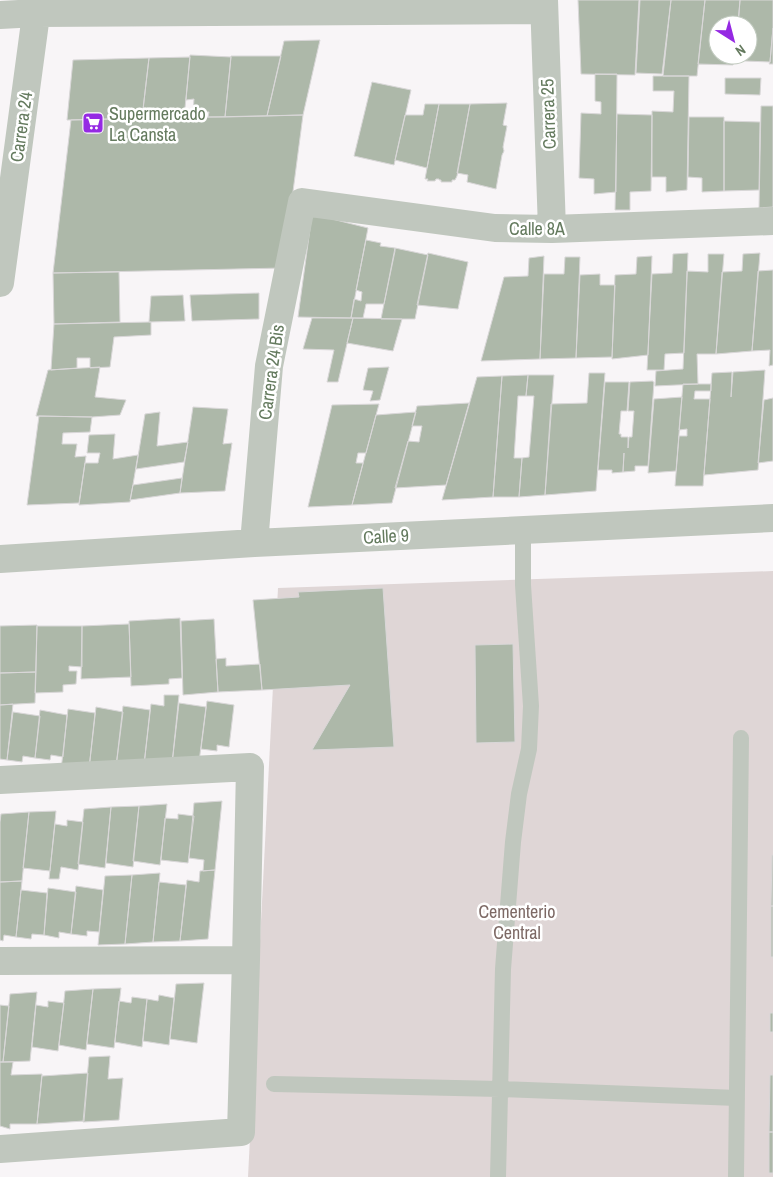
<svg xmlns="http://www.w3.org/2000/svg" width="773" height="1177" font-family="'Archivo Narrow',sans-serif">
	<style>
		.green { fill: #dfd6d6 }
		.building { fill: #adb8a9; stroke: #d9d7d8 }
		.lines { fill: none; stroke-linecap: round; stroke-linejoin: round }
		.lane { stroke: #c0c7be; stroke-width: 16 }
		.street { stroke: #c0c7be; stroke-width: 28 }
		.labels { text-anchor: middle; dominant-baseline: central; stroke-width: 5; stroke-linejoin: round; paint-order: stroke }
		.poi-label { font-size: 18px; fill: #647a5e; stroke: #fff; text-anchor: start }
		.street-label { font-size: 18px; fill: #647a5e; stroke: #fff }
		.park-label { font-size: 18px; fill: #7d6965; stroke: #fff }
	</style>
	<rect width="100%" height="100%" fill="#f8f5f7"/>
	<path class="green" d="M773,571V1177H248L278,588Z"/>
	<path class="building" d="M578,0H639L635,75L581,74Z
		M640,0H671L662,74L636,73Z
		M671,0H705L697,76H663Z
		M705,0H740L738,25H718V55H735L733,65L698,64Z
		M740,0H773V28L770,62L745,61V55H748V25H738Z
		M773,28V64H769L770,62Z
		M320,40L303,115L267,116L284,41Z
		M190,55L231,57L225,117H208L209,112H193L194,99L186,100Z
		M231,56H281L267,116L225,117Z
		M190,57L184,118H142L149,58Z
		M149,58L142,118L67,120L73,60Z
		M595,74H617L616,192L594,194V179L579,178L581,113L601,114V102L595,101Z
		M653,76H689L687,190L666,192V177H652V111L673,112L674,91H653Z
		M725,78H761L760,95L725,94Z
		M372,82L411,90L394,165L354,156Z
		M507,103L503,125L507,126L503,147L504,151L502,155L496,189L467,182L468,175L457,173L470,104Z
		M425,104H439L427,168L395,160L405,115H423Z
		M439,104H470L457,176L455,180H452V182H441V180H439V179H436L435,181H427L428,179H425Z
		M761,106H773V207L759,208Z
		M617,114L652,115L651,191L630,192V210H615Z
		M303,115L283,268L53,273L71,120Z
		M689,117H724V191L702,192V178L688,177Z
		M724,121L760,122L759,190L724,191Z
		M312,214L368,228L351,318L298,317Z
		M366,240L381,243L380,246L395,248V251L384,304H366L363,318H351L354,299L361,301L362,292L356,290Z
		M395,248L428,255L415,319H381Z
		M428,253L468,262L458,309L417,305Z
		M688,253L684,353L665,354L664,370H647L652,274L672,273L673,254Z
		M760,253L752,351L716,354L722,272L742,271L743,254Z
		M708,254H724L716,354H697L698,384L655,386L656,371L683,369L687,271L708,272Z
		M544,256L540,359L481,361L504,277L528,276L529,258Z
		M652,256L648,355L612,359L615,275L636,274L637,257Z
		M565,257H580L576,358L540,359L544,274H564Z
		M773,270V365L769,366L770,350L752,351L758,271Z
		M119,272L120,322L54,324L53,273Z
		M600,274V285H615L612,357L576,358L580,275Z
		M259,293V319L192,321L190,295Z
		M183,295L185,321L149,322L151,296Z
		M312,318H353L338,382H327L334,350L303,349Z
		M353,318L402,319L393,351L347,343Z
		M151,322V335L114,337L110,367L90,368V358H77V368L51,370L54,324Z
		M100,367L95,397L126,400L120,415L92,417L36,416L48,370Z
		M389,367L380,400L370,401L373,391L363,390L368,368Z
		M765,370L758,470L704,475L712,373L732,372L731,397L733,372Z
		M589,373H605L596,491L545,495L551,404L587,403Z
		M528,375H554L545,495L519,497L522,458L529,457L534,396H526Z
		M528,375L526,396H518L514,458H522L519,497H493L502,376Z
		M502,376L493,497L442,500L477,377Z
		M653,381V382H654L648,466H635V471L623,472L624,453L623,472L612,473V470H598L605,382H629L627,411H621L619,434H621V437H628V448L629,437H632L634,411H628L630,382Z
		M683,384H711V391H695L694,399H710L703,486H675L679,436H687V429L679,430Z
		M682,397L676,471L648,473L654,399Z
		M773,398V461L758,463L764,400Z
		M469,403L446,485L395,488L408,441L419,442L422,426H412L417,406Z
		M379,404L366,453H358L356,463H363L352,505L308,507L332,405Z
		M193,407L228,409L223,444L232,443L225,491L180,493Z
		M160,412L157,446L188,442L184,462L136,469L145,414Z
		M416,412L392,503L352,505L376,415Z
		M39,416L92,417L90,432L63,433L62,444H77L75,457L86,456L79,503L27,505Z
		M115,434L113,459L138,455L130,502L79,505L85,463H98L100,453H87L89,435Z
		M182,478L180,493L130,500L133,485Z
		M383,588L394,747L312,750L350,685L262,690L253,600L299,597L298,592Z
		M180,618L182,678L169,679V684L131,686L129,621Z
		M214,619L218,692L183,695L181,621Z
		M129,624L131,677L81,679L82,626Z
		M37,625L36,672L0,673V626Z
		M37,626H82V667L69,666V671H77L76,684L63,685V692L35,693Z
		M513,644L515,742L476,743L475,645Z
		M226,658V666L260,664L262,690L218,692L216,659Z
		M36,672L35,703L0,705V673Z
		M164,695H179L172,764L144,765L151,704L164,706Z
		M207,701L234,705L229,747L217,745V751L201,749Z
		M179,703L206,707L199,762L172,764Z
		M13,704L7,760L0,759V705Z
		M123,706L150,710L144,765L116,767Z
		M96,707L123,712L116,767L89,769Z
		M68,709L95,713L89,769L61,770Z
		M40,710L67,715L63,757L51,755L50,760L35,758Z
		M13,712L40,716L35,758L23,756L22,762L7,760Z
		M222,801L215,870L203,871L204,860L189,858L194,803Z
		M167,804L160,865L133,861L139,806Z
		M139,806L133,867L106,863L111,807Z
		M111,807L105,868L78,864L84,809Z
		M56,811L50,871L23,868L29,812Z
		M29,812L22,881L0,882V822L1,814Z
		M178,814L194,816L188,863L161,860L165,818L178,819Z
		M67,820L83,822L78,870L61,867L59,879H49L55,824L67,826Z
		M772,855H773V906H771Z
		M215,870L208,939L180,941L187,880L199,882L200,871Z
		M160,873L153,942L125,944L132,875Z
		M132,875L125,944L98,945L105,876Z
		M22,881L16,937L4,935L3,941L0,940V882Z
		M159,882L186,885L180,941L153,942Z
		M76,886L103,890L99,932L87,931V936L71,934Z
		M48,888L76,892L71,934L59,932V938L44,935Z
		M21,890L47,893L44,935L32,934L31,939L16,937Z
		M771,906H773V957H771Z
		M204,983L197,1043L170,1039L176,984Z
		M121,988L114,1048L87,1044L93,989Z
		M93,989L86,1050L59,1045L65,991Z
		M37,992L30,1061L3,1062L10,994Z
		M159,995L174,998L169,1045L143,1041L147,999L158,1001Z
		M132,997L147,999L142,1047L115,1042L119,1001L131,1003Z
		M48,1001L64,1003L58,1051L32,1047L36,1005L48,1007Z
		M0,1005L9,1006L3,1062H0Z
		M770,1013H773V1032H770Z
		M110,1056L108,1079L123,1078L119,1120L83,1122L89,1057Z
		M0,1062H13L11,1075L42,1074L37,1124H10V1129L0,1126Z
		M88,1073L84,1121L37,1124L42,1076Z
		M770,1075H773V1132H769Z
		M769,1132H773V1173H769Z"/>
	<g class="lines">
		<path class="lane" d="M274,1084L500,1089L737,1098
			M498,1177L503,969L513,842L519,794L529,749L531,706L523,585V530
			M736,1177L741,738"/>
		<path class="street" d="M544,0L552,229
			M0,15L37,13L544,10
			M0,283L38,0
			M254,543L269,366L302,202L495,228L552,229L773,221
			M0,559L254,543L773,518
			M0,780L250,767L246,960L241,1132L0,1149
			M0,961L246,960"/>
	</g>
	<defs>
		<g id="supermarket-square" transform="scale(1.125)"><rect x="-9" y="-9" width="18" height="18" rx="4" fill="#9529e3" stroke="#fff"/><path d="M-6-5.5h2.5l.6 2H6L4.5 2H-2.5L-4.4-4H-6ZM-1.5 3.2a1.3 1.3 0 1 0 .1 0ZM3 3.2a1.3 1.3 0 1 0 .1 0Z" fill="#fff"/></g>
	</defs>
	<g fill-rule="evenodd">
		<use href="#supermarket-square" x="93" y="123"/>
	</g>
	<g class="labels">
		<g class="poi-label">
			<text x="109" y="113">Supermercado<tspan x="109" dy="21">La Cansta</tspan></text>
		</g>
		<g class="street-label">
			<text transform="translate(548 114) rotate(-92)">Carrera 25</text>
			<text transform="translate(21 127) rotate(-82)">Carrera 24</text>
			<text x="537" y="228">Calle 8A</text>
			<text transform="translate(271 372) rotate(-82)">Carrera 24 Bis</text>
			<text transform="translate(386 536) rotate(-3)">Calle 9</text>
		</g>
		<g class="park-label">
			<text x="517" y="911">Cementerio<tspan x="517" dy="21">Central</tspan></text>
		</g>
	</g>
	<g transform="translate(733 40) rotate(144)"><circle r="24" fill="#ffffff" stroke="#c1cabf"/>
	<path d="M0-4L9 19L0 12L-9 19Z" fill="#9529e3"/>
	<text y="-8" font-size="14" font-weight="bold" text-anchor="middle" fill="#647a5e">N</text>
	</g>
</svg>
